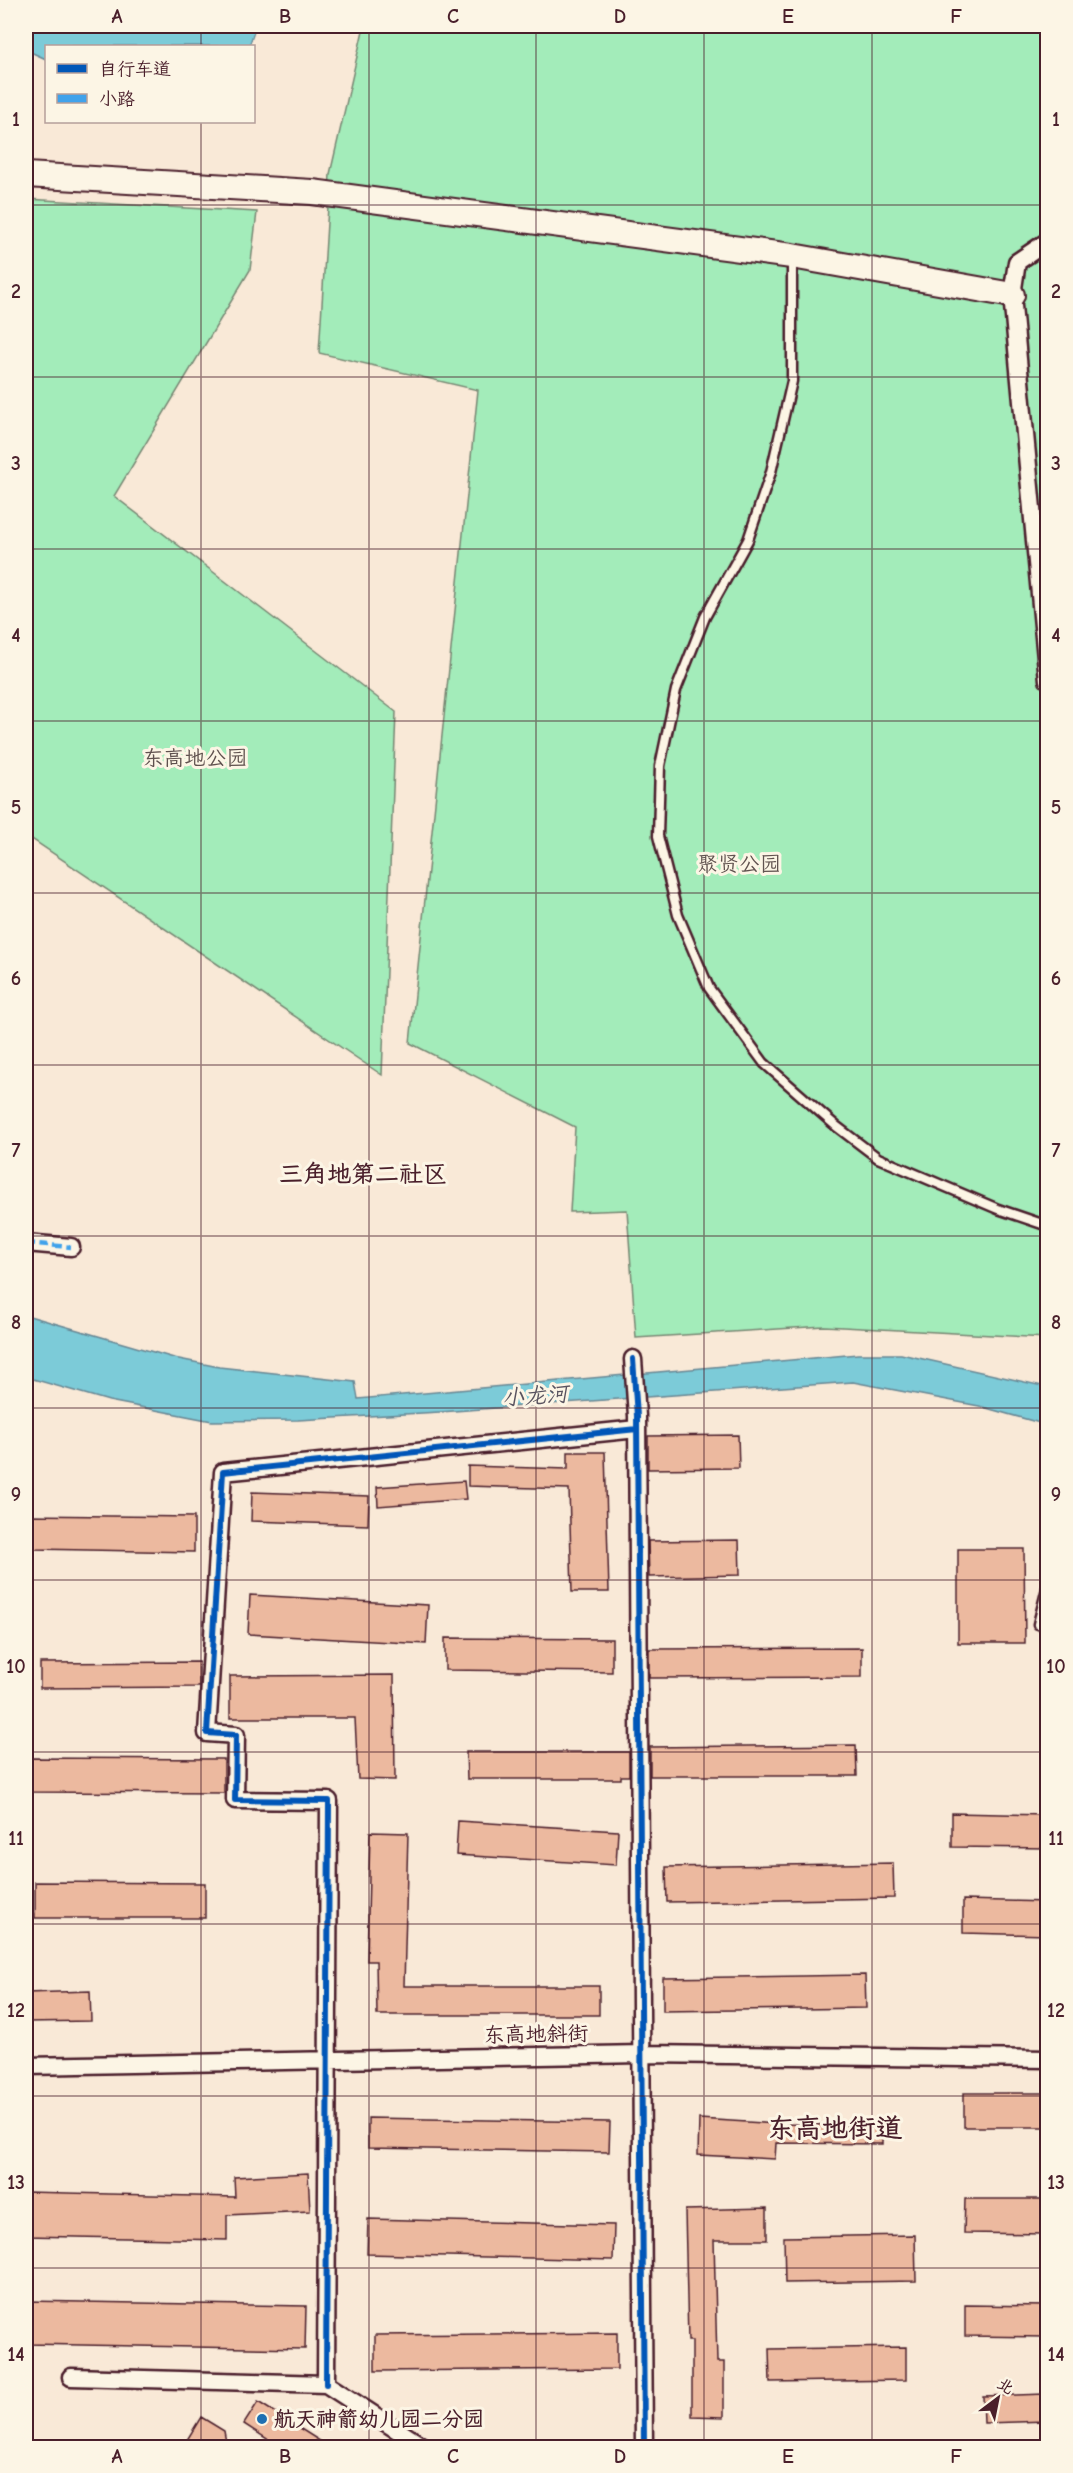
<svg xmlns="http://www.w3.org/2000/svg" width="1073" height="2473" font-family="'Comic Neue','LXGW WenKai TC',sans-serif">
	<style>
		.green { fill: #a3ecba; stroke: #768672; stroke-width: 1.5 }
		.water { fill: #7bcbd8; stroke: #678693; stroke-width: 1.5 }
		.building { fill: #ecb99f; stroke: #4a1f2b; stroke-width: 1.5 }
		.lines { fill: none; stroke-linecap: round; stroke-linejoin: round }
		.lane-casing { stroke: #4a1f2b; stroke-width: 13 }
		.street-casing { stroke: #4a1f2b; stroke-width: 21 }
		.secondary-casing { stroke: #4a1f2b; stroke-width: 28 }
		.lane { stroke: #fcf5e5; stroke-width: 8 }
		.street { stroke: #fcf5e5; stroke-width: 16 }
		.secondary { stroke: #fcf5e5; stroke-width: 24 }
		.quiet { stroke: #40a2eb; stroke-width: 4.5; stroke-dasharray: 9 4.5; stroke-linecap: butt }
		.cycleway-casing { stroke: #fcf5e5; stroke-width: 10 }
		.cycleway { stroke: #0057b8; stroke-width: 6 }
		.grid { fill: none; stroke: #4a1f2b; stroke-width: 1.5; stroke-opacity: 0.55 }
		.poi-dot { fill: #1f6fb2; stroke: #fcf5e5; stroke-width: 2 }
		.labels { text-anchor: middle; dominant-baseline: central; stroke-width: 6; stroke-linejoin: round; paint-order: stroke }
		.park-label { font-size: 21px; fill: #60524f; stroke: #fcf5e5 }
		.street-label { font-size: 21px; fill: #4a1f2b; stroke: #fcf5e5 }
		.poi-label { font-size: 21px; font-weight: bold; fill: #4a1f2b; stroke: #fcf5e5; text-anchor: start }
		.water-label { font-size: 22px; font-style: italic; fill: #59535f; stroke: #fcf5e5 }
		.quarter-label { font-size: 24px; font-weight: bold; fill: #4a1f2b; stroke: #fcf5e5 }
		.district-label { font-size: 27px; font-weight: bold; fill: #4a1f2b; stroke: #fcf5e5 }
		.neatline { fill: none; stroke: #4a1f2b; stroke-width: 2 }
		.grid-label { font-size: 20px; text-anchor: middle; font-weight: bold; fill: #4a1f2b }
	</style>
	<rect width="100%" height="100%" fill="#f9e9d7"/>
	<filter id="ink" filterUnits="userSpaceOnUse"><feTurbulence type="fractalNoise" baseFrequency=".0167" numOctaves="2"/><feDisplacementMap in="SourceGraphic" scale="12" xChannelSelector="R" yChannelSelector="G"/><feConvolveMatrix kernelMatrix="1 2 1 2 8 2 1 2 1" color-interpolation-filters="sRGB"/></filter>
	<g filter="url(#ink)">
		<path class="green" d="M364,26H1047V1338L824,1326L636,1338L627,1210L570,1212L575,1127L410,1043L478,390L319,353L330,174Z
			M26,199L257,212L250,270L114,496L396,712L382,1075L26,835Z"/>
		<path class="water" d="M26,26H256L249,46H46V59L26,50Z
			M26,1315L174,1358L219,1367L355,1382L358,1399L858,1354H901L1047,1387V1425L979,1406L853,1382L440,1412L298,1420L212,1421L109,1401L26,1377Z"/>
		<path class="building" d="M738,1435L739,1468L648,1469V1436Z
			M568,1452H605L609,1592H572L569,1489L468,1486V1466L568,1469Z
			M464,1481L466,1499L378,1506L377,1487Z
			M252,1492L369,1496L368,1525L251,1521Z
			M26,1515L194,1517V1552L34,1549V1530H26Z
			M739,1540L740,1575L649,1577L648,1541Z
			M958,1549H1024L1025,1643H958Z
			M250,1595L428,1605L426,1644L248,1634Z
			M445,1638L612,1639V1672L445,1670Z
			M862,1648V1677L649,1678V1649Z
			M199,1662V1687L40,1688V1663Z
			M394,1675L395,1780L358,1779L355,1718H230V1676Z
			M856,1745L857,1776H650V1747Z
			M466,1752H629V1776H621V1779H467Z
			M26,1758L224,1759V1793L26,1792Z
			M952,1813L1047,1815V1848L952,1847Z
			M458,1821L618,1831L616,1865L456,1855Z
			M370,1832L408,1833L404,1986H599V2015H377L376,1961H367Z
			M893,1863L894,1898L667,1902L666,1867Z
			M35,1882L205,1883V1918H35Z
			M963,1900L1047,1902V1935L963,1933Z
			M865,1975L866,2008L663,2011V1978Z
			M90,1991L91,2021L26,2022V1993Z
			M964,2093H1047V2127H964Z
			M368,2118L610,2122L609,2152L368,2148Z
			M699,2119L777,2124L882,2126V2144L776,2143L775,2159L698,2155Z
			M308,2173L310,2211L227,2215V2240L26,2236V2192L235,2197L234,2177Z
			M965,2199H1047V2234L964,2233Z
			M767,2208V2240H714L717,2362H724V2417L692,2416V2341H688L685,2210Z
			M368,2219L614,2225L613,2260L367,2254Z
			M915,2235L916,2281L785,2283L784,2237Z
			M26,2301L306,2306L305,2349L26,2344Z
			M965,2305L1047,2306V2337L965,2336Z
			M617,2333V2369L375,2371V2335Z
			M906,2347V2380L770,2382L769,2349Z
			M1045,2394L1046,2421L984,2423L983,2396Z
			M258,2402L331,2448H281L244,2424Z
			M201,2417L224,2431L227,2448H182Z"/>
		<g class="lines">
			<g class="lane-casing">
				<path id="lane" d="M792,259V381L771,472L748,540L705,617L676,690L660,766L658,836L678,915L709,988L764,1063L836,1126L878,1158L998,1209L1048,1226
					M1048,1584L1038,1624H1048"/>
			</g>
			<g class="street-casing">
				<path id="street" d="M1048,241L1017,262L1012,295L1048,680
					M26,1243L71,1247
					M633,1359L637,1416L644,2448
					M26,2066L642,2054L1048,2059
					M71,2377L326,2384L425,2448
					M326,2384L329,1801L235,1800L236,1735L207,1733L223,1472L637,1429"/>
			</g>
			<g class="secondary-casing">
				<path id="secondary" d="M26,175L312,192L792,256L1012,295"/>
			</g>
			<use href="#lane" class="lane"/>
			<use href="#street" class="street"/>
			<use href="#secondary" class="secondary"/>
			<path class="quiet" d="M26,1243L71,1247"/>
			<g class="cycleway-casing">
				<path id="cycleway" d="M633,1359L637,1416L644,2448
					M326,2384L329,1801L235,1800L236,1735L207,1733L223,1472L637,1429"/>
			</g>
			<use href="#cycleway" class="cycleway"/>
		</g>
	</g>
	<path class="grid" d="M201,26V46M369,26V2448M536,26V2448M704,26V2448M872,26V2448M201,122V2448M26,205H1048M26,377H1048M26,549H1048M26,721H1048M26,893H1048M26,1065H1048M26,1236H1048M26,1408H1048M26,1580H1048M26,1752H1048M26,1924H1048M26,2096H1048M26,2268H1048"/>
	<circle class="poi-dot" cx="262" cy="2419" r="6"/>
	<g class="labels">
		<g class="park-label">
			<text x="195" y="758">东高地公园</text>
			<text x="739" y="864">聚贤公园</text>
		</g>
		<g class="street-label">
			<text transform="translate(536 2034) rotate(-1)">东高地斜街</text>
		</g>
		<g class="poi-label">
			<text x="274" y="2419">航天神箭幼儿园二分园</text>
		</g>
		<g class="water-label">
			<text transform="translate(535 1396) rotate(-4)">小龙河</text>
		</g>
		<g class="quarter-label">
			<text x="363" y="1174">三角地第二社区</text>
		</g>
		<g class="district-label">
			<text x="835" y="2128">东高地街道</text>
		</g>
	</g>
	<rect width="1073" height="2473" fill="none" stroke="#fcf5e5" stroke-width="66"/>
	<rect x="45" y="45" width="210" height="78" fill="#fcf5e5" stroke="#b59f9b" stroke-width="1.5"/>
	<rect x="57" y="64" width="30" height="9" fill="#0057b8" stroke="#b59f9b" stroke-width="1.5"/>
	<text x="99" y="75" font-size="18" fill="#4a1f2b">自行车道</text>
	<rect x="57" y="94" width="30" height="9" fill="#40a2eb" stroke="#b59f9b" stroke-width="1.5"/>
	<text x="99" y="105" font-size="18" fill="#4a1f2b">小路</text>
	<g transform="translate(998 2398) rotate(32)" stroke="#fcf5e5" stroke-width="4.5" paint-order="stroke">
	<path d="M0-4.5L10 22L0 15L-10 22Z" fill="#4a1f2b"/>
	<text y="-9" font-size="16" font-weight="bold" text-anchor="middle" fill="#4a1f2b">北</text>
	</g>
	<rect x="33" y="33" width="1007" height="2407" class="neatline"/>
	<g class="grid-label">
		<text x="117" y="23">A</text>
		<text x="285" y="23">B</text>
		<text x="453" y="23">C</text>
		<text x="620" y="23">D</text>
		<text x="788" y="23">E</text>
		<text x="956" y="23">F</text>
		<text x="16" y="126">1</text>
		<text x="1056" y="126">1</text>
		<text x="16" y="298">2</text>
		<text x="1056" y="298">2</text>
		<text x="16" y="470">3</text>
		<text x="1056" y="470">3</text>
		<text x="16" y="642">4</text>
		<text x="1056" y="642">4</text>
		<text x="16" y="814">5</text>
		<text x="1056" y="814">5</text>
		<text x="16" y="985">6</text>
		<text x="1056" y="985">6</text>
		<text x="16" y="1157">7</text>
		<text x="1056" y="1157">7</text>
		<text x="16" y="1329">8</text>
		<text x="1056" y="1329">8</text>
		<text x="16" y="1501">9</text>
		<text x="1056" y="1501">9</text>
		<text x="16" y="1673">10</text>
		<text x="1056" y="1673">10</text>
		<text x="16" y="1845">11</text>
		<text x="1056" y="1845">11</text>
		<text x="16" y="2017">12</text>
		<text x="1056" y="2017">12</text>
		<text x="16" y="2189">13</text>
		<text x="1056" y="2189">13</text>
		<text x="16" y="2361">14</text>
		<text x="1056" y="2361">14</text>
		<text x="117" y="2463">A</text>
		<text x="285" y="2463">B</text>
		<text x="453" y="2463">C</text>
		<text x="620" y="2463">D</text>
		<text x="788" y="2463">E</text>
		<text x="956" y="2463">F</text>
	</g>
</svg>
